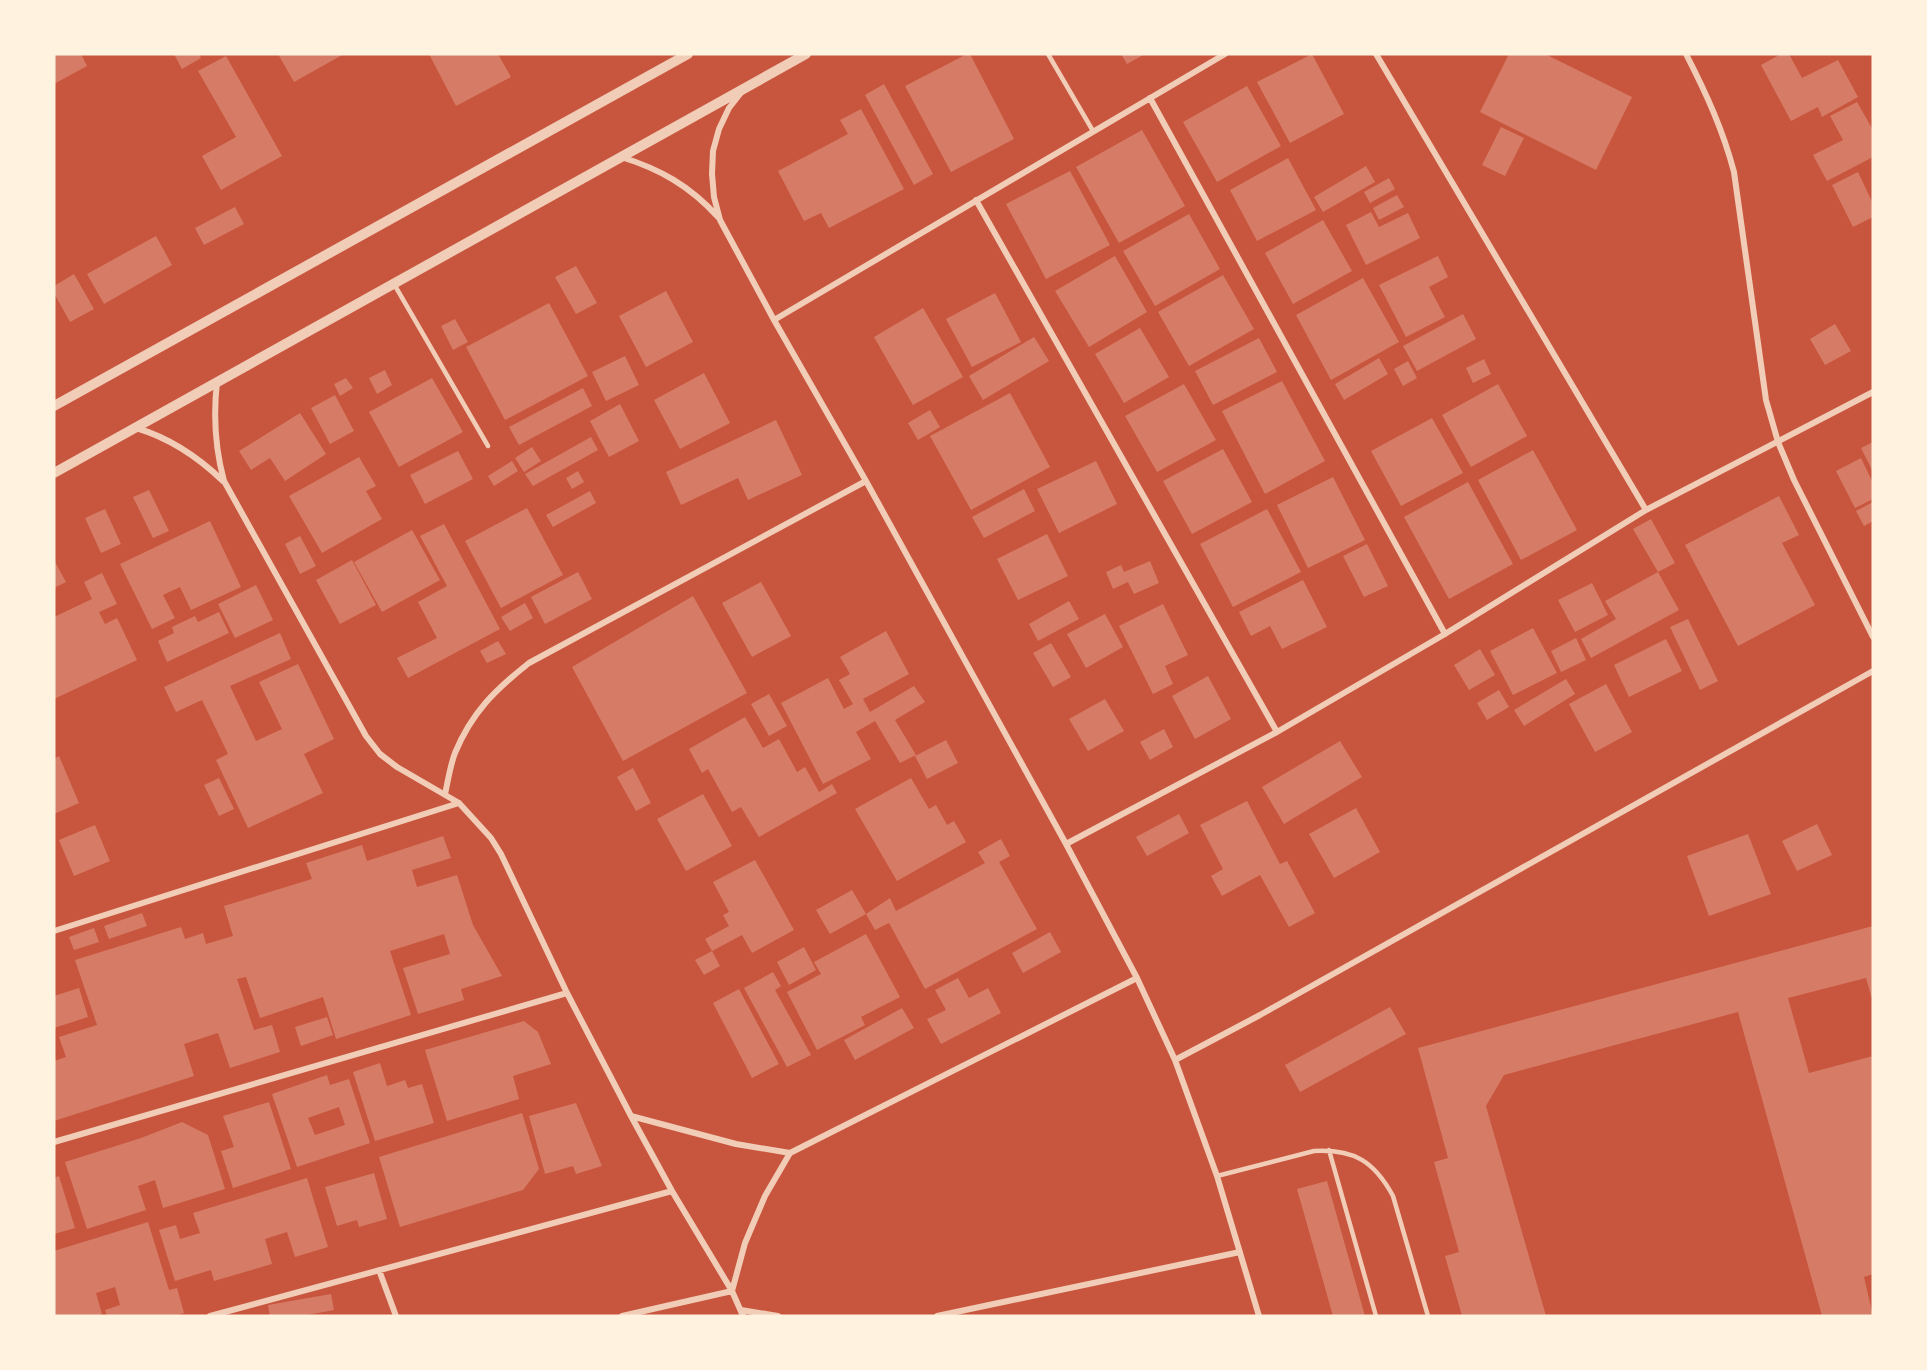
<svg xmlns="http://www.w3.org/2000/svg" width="1927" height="1370" font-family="Montserrat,sans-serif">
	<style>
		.building { fill: #d67c66; fill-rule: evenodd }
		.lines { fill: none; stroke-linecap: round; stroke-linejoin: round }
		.service { stroke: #f1ccb7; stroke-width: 4.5 }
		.minor { stroke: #f1ccb7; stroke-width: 6 }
		.tertiary { stroke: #f1ccb7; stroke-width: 10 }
	</style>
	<rect width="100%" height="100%" fill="#c8553d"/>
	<path class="building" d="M54,54H81L87,66L54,84Z
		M174,54H199L201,58L182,69Z
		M278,54H344L294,82Z
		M429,54H498L511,77L456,106Z
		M967,54H970L1014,139L951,172L905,86Z
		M1121,54H1145L1127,64Z
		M1312,54L1344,114L1290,143L1257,82Z
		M1509,54H1545L1632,97L1596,170L1480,112Z
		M1781,54H1789L1802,78L1838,60L1858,97L1822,117L1818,107L1791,121L1761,65Z
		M226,56L282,156L221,190L202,156L236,137L198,71Z
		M884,84L933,174L914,185L865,95Z
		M1247,86L1281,146L1217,182L1183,122Z
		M1857,102L1873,130V157L1827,181L1813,155L1843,140L1830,116Z
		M861,109L904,189L829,228L821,213L804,221L778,171L848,134L840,120Z
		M1501,127L1524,138L1505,176L1482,165Z
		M1142,130L1185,206L1119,243L1076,167Z
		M1288,158L1316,210L1257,241L1230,190Z
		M1366,166L1375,182L1323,212L1314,197Z
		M1070,171L1110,245L1046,279L1006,204Z
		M1858,172L1873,204V217L1853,227L1832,185Z
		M1389,178L1395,189L1370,203L1364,192Z
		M1397,195L1404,207L1379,220L1373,208Z
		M235,207L244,224L204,245L195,228Z
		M1371,212L1379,227L1408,213L1420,238L1366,265L1346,225Z
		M1189,214L1220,269L1155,306L1123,251Z
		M1323,220L1352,271L1293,304L1265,253Z
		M156,236L172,265L104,304L87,274Z
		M1115,256L1147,312L1089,347L1055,291Z
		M1438,256L1448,277L1429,287L1445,317L1406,337L1379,285Z
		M576,266L597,303L576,314L555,277Z
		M74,274L94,309L70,322L54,293V286Z
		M1223,275L1254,329L1189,366L1158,312Z
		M1363,278L1399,342L1331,380L1296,315Z
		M666,291L693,342L646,367L619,316Z
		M995,293L1021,342L972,367L946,319Z
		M549,303L588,376L505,420L466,347Z
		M923,308L963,377L913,405L874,337Z
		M1463,314L1476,339L1417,371L1403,346Z
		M455,319L468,342L453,350L441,326Z
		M1835,324L1851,351L1825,365L1810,339Z
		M1140,328L1169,377L1124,403L1095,354Z
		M1034,337L1049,361L983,400L969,376Z
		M1259,338L1277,372L1213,405L1195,371Z
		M625,356L639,385L606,401L592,372Z
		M1379,358L1388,374L1344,400L1335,384Z
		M1484,359L1491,374L1473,383L1466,368Z
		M1408,361L1417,378L1403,386L1394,369Z
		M385,370L392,385L377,394L369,378Z
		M704,373L730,423L680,449L654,400Z
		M346,378L353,388L340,396L334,384Z
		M432,378L463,432L399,467L369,412Z
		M1282,381L1325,461L1265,494L1222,411Z
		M1184,384L1216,440L1157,472L1125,416Z
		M1498,384L1527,436L1471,467L1442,415Z
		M583,388L592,406L519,445L509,427Z
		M1010,393L1050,467L971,510L930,436Z
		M335,395L354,431L330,444L311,408Z
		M620,404L639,441L609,457L590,421Z
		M930,410L940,427L918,440L908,423Z
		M300,413L326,454L285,481L270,458L251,470L239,451Z
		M1432,418L1463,473L1401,506L1371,451Z
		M776,420L802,475L748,500L738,478L681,505L666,472Z
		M591,437L598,450L533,486L525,474Z
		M1873,442V472L1861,448Z
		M532,447L541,461L524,472L515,458Z
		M1223,449L1252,502L1192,534L1163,481Z
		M1533,450L1577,530L1521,560L1478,480Z
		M458,451L473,479L425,504L410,475Z
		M359,457L376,486L366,491L382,519L322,553L289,496Z
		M1861,458L1873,483V499L1855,508L1836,471Z
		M512,461L518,471L494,486L488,476Z
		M1096,461L1117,504L1059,533L1037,489Z
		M578,471L584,482L572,489L566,478Z
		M1333,477L1365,540L1308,568L1277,505Z
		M1468,482L1513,564L1449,599L1404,517Z
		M1024,489L1035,511L984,538L972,517Z
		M149,490L169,531L153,538L133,497Z
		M590,491L596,503L553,527L546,515Z
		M1779,496L1799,535L1782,543L1815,605L1738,646L1685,545Z
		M1873,502V521L1864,526L1856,511Z
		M527,508L563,575L501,608L465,541Z
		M105,509L121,544L101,553L85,518Z
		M1267,509L1301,572L1233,607L1200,544Z
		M1651,519L1675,563L1658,572L1679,610L1591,658L1581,639L1616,619L1605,601L1658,572L1633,529Z
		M210,521L241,587L191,610L180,587L163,595L175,618L152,629L120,564Z
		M444,524L500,629L408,678L397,658L437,638L418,602L447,586L420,536Z
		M412,530L440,580L382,612L354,562Z
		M1047,534L1068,576L1018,600L997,559Z
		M300,536L316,566L300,574L285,544Z
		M1367,544L1388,586L1364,597L1343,556Z
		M54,560L66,582L54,588Z
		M352,560L376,605L340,624L316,580Z
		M1150,561L1159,583L1134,594L1128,582L1113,589L1106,572L1121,565L1124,572Z
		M578,572L592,599L545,624L531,597Z
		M102,573L117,604L99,612L105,624L117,618L137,660L54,699V617L92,599L84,582Z
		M1303,580L1327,627L1282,649L1270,626L1251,636L1239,612Z
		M761,582L791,636L752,657L722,603Z
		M1592,583L1608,615L1575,632L1558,600Z
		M256,585L273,620L235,638L218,604Z
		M693,596L747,693L623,761L572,667Z
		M1069,601L1079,619L1038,641L1029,624Z
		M525,603L533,618L510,631L501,617Z
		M1163,604L1188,655L1165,666L1173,684L1153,694L1119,626Z
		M219,612L229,633L167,662L158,641L174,633L172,627L195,616L198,622Z
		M1105,614L1123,647L1086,668L1067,634Z
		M1688,619L1718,681L1700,690L1670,627Z
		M1533,628L1557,673L1513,695L1490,651Z
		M886,631L909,674L863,699L870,712L914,686L925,702L895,720L916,755L900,763L875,721L856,732L871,759L823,784L781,703L828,678L844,709L853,704L839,680L850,674L840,657Z
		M280,633L291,659L230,686L256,741L282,729L259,682L298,664L334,739L304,754L323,793L248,828L216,760L228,754L202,700L176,712L164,687Z
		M1576,638L1586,660L1561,672L1551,651Z
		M1666,639L1682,671L1629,697L1614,665Z
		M498,641L506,654L487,663L480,651Z
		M1051,643L1071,677L1053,687L1033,653Z
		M1480,649L1495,675L1469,690L1454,665Z
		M1208,676L1231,719L1195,739L1172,696Z
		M1566,679L1575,694L1524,726L1514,710Z
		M1606,684L1632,732L1595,752L1569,704Z
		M1499,690L1509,707L1487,720L1477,703Z
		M769,694L787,726L769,736L751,704Z
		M1105,699L1124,731L1088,751L1069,719Z
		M745,717L763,748L779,739L797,772L805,767L819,792L832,784L837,793L759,837L741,807L732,812L708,769L702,773L689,749Z
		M1164,729L1173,747L1150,760L1140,742Z
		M946,740L958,763L927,779L915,756Z
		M1340,741L1362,777L1284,824L1262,787Z
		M59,756L79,803L54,814V759Z
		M633,768L651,803L636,811L617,777Z
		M219,778L234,809L219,816L204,785Z
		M911,778L929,809L936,805L947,825L954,821L966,842L897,881L855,809Z
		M703,794L732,846L686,871L657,819Z
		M1247,801L1280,864L1287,861L1315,913L1289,927L1260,875L1222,896L1211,876L1223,869L1200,825Z
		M1356,808L1380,852L1334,878L1309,834Z
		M1179,814L1189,833L1147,856L1136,837Z
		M1817,824L1832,855L1797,871L1782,841Z
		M95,825L110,861L74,876L59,840Z
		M1748,834L1771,894L1709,916L1687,856Z
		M443,836L451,858L412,870L417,887L457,875L473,925L502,976L461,989L464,1000L418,1014L403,968L450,954L444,934L390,951L411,1015L336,1039L323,997L260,1018L246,977L237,979L254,1030L272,1025L280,1052L230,1068L218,1033L184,1044L194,1076L54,1121V1061L66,1057L59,1037L97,1025L75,960L181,927L185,939L203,933L206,944L233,936L224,906L312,879L306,863L362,845L367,861Z
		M1001,839L1010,856L999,862L1037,929L925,989L889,923L875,930L866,914L890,898L896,911L985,863L978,852Z
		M755,860L794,930L752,953L742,935L712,951L705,939L729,926L723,915L729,912L713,882Z
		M852,890L866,914L830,934L816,910Z
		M142,913L147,926L109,939L104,926Z
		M1873,926V1003L1866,978L1788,998L1809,1073L1873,1056V1274L1864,1277L1873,1316H1822L1738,1012L1504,1075L1486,1106L1546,1316H1462L1445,1256L1459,1252L1434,1162L1448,1158L1418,1048Z
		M94,928L99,942L74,950L69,937Z
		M1050,932L1061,952L1023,973L1012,953Z
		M866,934L900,997L861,1017L865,1025L817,1050L787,992L821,974L814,962Z
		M804,947L816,970L789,985L777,962Z
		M712,951L720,966L704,975L695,960Z
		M773,972L781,986L775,990L811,1055L787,1067L744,988Z
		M958,978L969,998L988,988L1001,1013L941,1044L927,1019L946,1010L935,990Z
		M79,988L88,1017L54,1028V996Z
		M739,989L779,1064L752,1078L713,1003Z
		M1390,1007L1406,1034L1300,1092L1285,1065Z
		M902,1008L914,1028L855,1060L844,1040Z
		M327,1017L333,1035L301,1046L295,1027Z
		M524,1021L538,1032L551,1064L513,1076L519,1099L447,1121L425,1050Z
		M380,1063L387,1086L405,1080L408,1088L422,1084L434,1123L375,1141L353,1072Z
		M327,1075L330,1085L349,1079L370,1143L297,1167L272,1094ZM339,1107L345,1125L315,1135L308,1118Z
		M269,1102L291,1169L233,1188L221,1151L234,1147L223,1116Z
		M576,1103L602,1166L576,1174L573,1166L545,1174L529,1116Z
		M522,1113L539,1169L523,1190L400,1227L379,1157Z
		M182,1122L208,1135L225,1189L163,1208L155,1180L138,1186L146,1210L87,1229L65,1162L141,1138Z
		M374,1173L387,1219L359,1227L357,1220L337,1226L325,1187Z
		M59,1176L75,1228L54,1234V1178Z
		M307,1178L328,1247L295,1257L287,1232L265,1239L272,1264L214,1281L211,1270L175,1281L159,1230L176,1225L180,1239L200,1233L193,1213Z
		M1327,1181L1365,1316H1333L1297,1189Z
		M148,1222L169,1290L177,1288L184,1313L174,1316H107L105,1310L120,1305L115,1287L96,1293L102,1314L97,1316H54V1251Z
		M331,1294L334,1310L302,1316H270L268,1305Z"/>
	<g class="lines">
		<path class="service" d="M1048,54L1093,131
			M394,284L488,446
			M1329,1150L1376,1316
			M1217,1176L1314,1151C1354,1149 1374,1161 1393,1196L1428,1316"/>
		<path class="minor" d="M1376,54L1646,510
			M1686,54C1706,93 1723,130 1734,172L1766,400L1778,442L1794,480L1873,637
			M740,94L729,108L719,129L713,151L712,174L714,197L720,220L774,320L866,481L1066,844L1137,978L1175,1060L1217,1176L1259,1316
			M1150,98L1445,634
			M621,157C660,169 690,186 718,217
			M976,200L1277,732
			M774,320L1225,54
			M217,382C213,417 215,448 224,481L366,736L380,754L397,767L459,803L491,838L501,854L567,993L631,1116L672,1191L732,1291L743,1316
			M136,428C170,438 197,456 223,481
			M445,794C448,781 450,766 455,753C472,712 495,690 529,663L866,481
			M1066,844L1277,732L1445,634L1646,510L1873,392
			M54,931L459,803
			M1175,1060L1260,1015L1873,671
			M631,1116L736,1144L790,1153
			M54,1142L567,993
			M790,1153L1137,978
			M379,1270L396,1316
			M741,1310L778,1316
			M210,1316L672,1191
			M622,1316L732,1291L745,1243L765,1196L790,1153
			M937,1316L1240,1252"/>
		<path class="tertiary" d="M54,406L688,54
			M54,473L806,54"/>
	</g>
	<rect width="1927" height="1370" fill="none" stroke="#fff3e0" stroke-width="111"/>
</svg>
